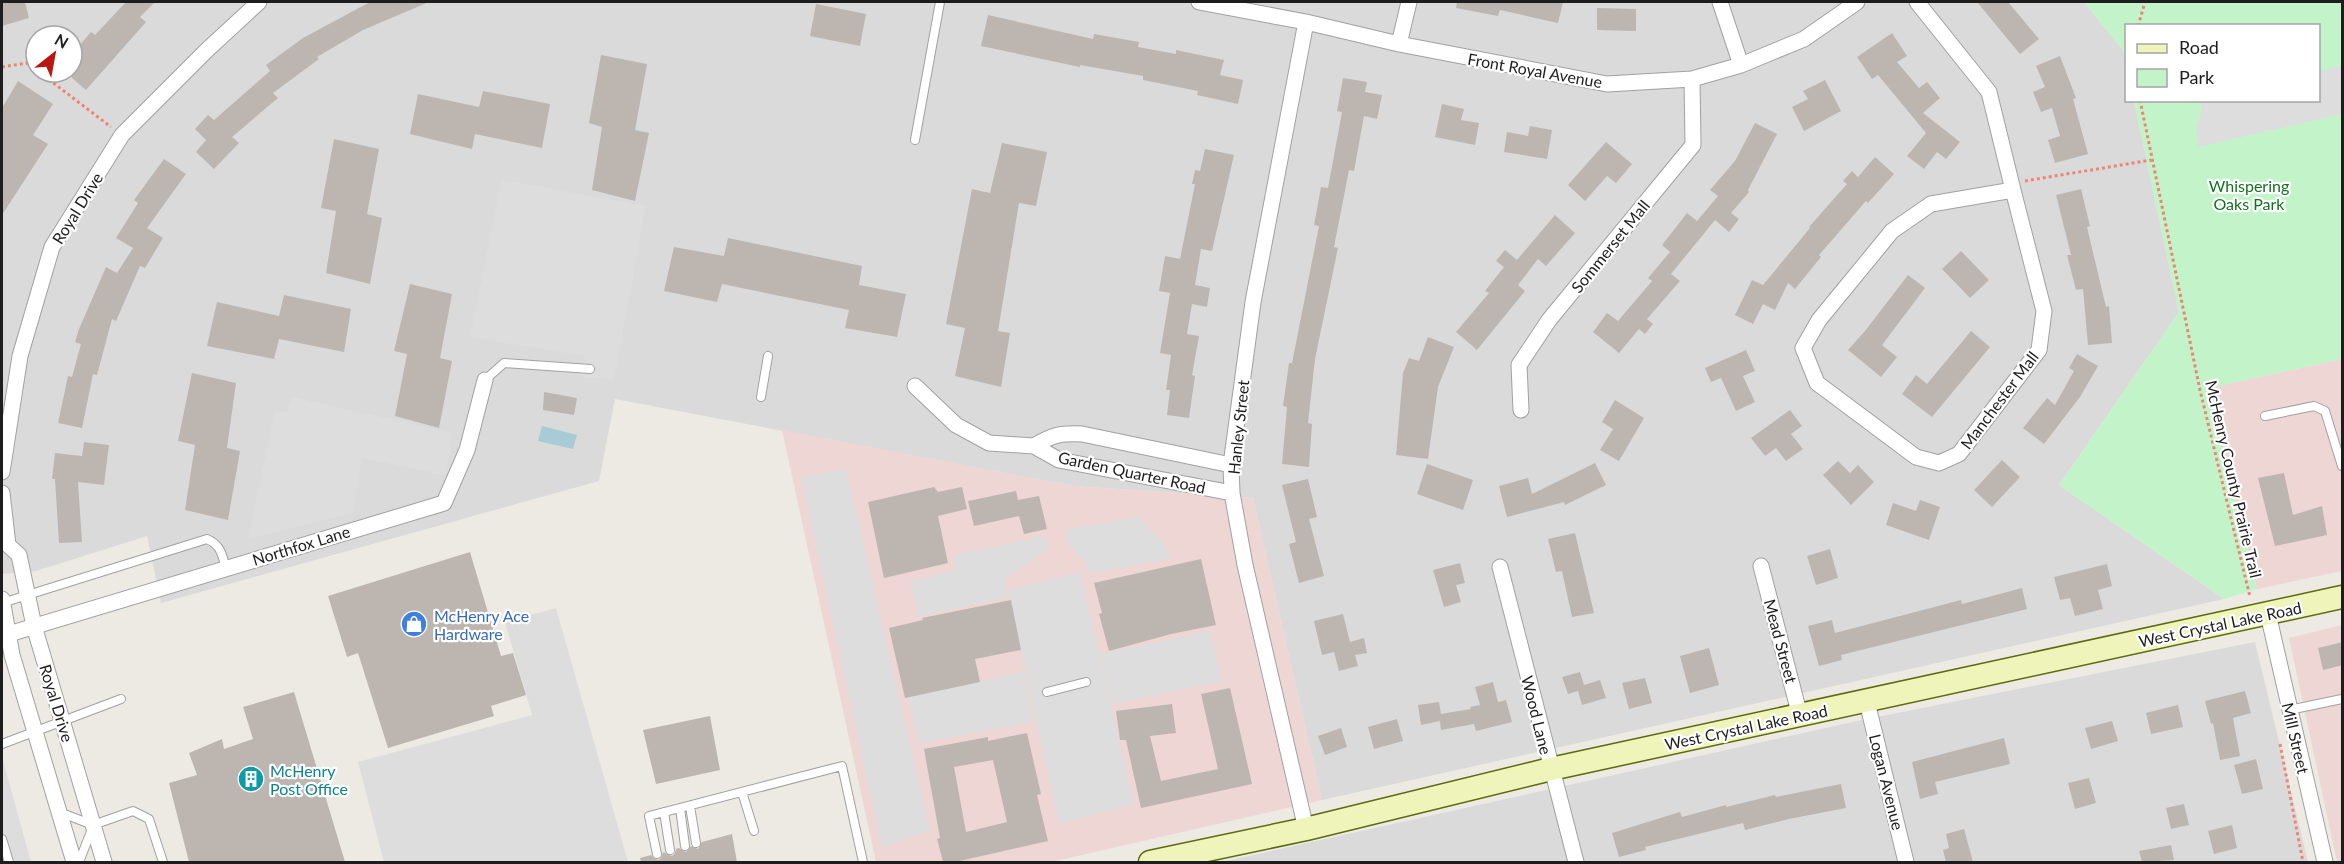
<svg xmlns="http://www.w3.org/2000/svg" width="2344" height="864" font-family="Lato,sans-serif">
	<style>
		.residential { fill: #dbdada; fill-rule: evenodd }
		.commercial { fill: #edd6d4 }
		.park { fill: #c3f4c9 }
		.parking { fill: #ddd }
		.water { fill: #a7cbd7 }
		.building { fill: #bdb6b0; fill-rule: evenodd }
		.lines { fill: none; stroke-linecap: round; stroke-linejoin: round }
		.lane-casing { stroke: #a1a1a1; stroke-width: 10 }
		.street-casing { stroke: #a1a1a1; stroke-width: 17 }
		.secondary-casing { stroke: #5c6a0e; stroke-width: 25 }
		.path { stroke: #ed8574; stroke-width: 3; stroke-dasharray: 3 3; stroke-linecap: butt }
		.lane { stroke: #fff; stroke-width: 8 }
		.street { stroke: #fff; stroke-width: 15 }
		.secondary { stroke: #eff4bb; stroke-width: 22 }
		.labels { text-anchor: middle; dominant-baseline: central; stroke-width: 4.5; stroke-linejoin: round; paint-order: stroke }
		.street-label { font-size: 16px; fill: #1d1d1d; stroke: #fff }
		.park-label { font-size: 16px; fill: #147120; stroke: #fff }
		.shop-label { font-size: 16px; fill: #366cbe; stroke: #fff; text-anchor: start }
		.culture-label { font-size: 16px; fill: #0d838f; stroke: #fff; text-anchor: start }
	</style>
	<rect width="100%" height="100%" fill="#edeae3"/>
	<path class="residential" d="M2,2H2084L2123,50L2126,66V100L2134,101L2179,312L2059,485L2224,599L1322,800L1253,498L1073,486L615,399L599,481L161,603L147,536L36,571L2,574ZM36,36H72V72H36Z
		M2255,642L2308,862H1222L1857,721Z"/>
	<path class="commercial" d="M2342,359V571L2257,589L2209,388Z
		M782,430L1073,486L1253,498L1322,800L1051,862H876Z
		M2342,625V862H2337L2289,638Z"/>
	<path class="park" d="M2084,2H2342V359L2209,388L2257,589L2224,599L2059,485L2179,312L2134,101L2318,100V26H2126V66L2123,50Z"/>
	<path class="parking" d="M2342,66V114L2198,147L2196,129L2202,111L2200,101L2318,100L2319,71Z
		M502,180L646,206L614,380L580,376L584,356L470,337Z
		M292,397L452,433L446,475L362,458L353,513L248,539L275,411L287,413Z
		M846,469L930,831L882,847L801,477Z
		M1138,517L1164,543L1170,559L1089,573L1085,561L1067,543L1065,530Z
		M1045,536L1049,548L1005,579L1006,598L919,616L910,582L956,570L954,555Z
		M1080,572L1134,804L1059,824L1008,590Z
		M556,608L628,862H384L358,762L532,715L505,622Z
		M1210,631L1222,681L1112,704L1100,654Z
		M1024,671L1034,722L919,743L908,698Z
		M2,757L31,862H2Z"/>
	<path class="water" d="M542,426L577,435L573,449L538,441Z"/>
	<path class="building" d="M2,2H25L29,18L2,26Z
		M126,2H155L140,17L146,22L86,90L72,78V54L91,32L95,35Z
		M370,2H429L363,30L317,57L319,59L273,93L278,98L232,137L239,143L214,169L196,152L206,140L195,129L208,115L214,120L270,71L266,65L303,38Z
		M1457,2H1563L1558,23L1500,10L1498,16L1456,8Z
		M1977,2H2008L2039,39L2020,54Z
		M816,4L866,14L860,46L810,36Z
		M1597,8L1636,9V31L1597,30Z
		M988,15L1093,39L1094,34L1139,42L1138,47L1176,54V50L1224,60L1220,75L1243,80L1238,104L1197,95L1198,91L1143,80V76L1080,65V67L981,46Z
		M1892,33L1907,56L1897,62L1919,88L1927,82L1940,98L1923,113L1960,142L1946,159L1937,152L1924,169L1907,156L1926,133L1878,75L1872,79L1857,57Z
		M601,55L647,64L635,130L649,133L635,201L592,190L602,127L589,123Z
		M2060,56L2076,98L2073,99L2088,154L2055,163L2048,140L2060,136L2052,108L2041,112L2033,92L2045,87L2036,66Z
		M1343,78L1367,82L1365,92L1382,95L1377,119L1364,116L1354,171L1349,170L1334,247L1338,248L1315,359L1308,423L1312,424L1309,467L1282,464L1287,407L1283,406L1289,363H1292L1319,226L1314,225L1321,187L1328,188L1342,112L1337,111Z
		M1825,80L1841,111L1804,131L1792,107L1808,99L1803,91Z
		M18,81L53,104L33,135L48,144L2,215V108Z
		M483,91L550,104L542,148L475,134L472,149L410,134L418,94L479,107Z
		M1442,104L1464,109L1461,120L1479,123L1475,145L1435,137Z
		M1755,123L1777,134L1748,190L1749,192L1731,213L1739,219L1729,232L1715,220L1671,274L1680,281L1647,319L1653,324L1645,334L1639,329L1619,353L1593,332L1607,313L1618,321L1652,281L1648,278L1670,252L1662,245L1687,213L1697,221L1718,196L1710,190L1735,161Z
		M1530,126L1552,130L1547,159L1504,152L1507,132L1528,136Z
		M334,139L379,149L367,214L382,218L370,284L326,273L336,211L321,208Z
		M1606,142L1632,164L1616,183L1607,176L1585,201L1568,185Z
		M1002,143L1047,152L1036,206L1019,203L998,331L1010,333L1001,387L955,376L965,328L946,324L972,189L990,193Z
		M1205,149L1234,155L1212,251L1201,249L1195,285L1210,288L1207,307L1192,304L1187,334L1199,336L1192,375L1195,376L1189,418L1167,415L1170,390H1166L1171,355L1160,353L1170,293L1159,291L1165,256L1180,259L1195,184H1192L1195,170L1200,171Z
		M1875,157L1894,174L1868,203L1866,201L1819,255L1821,257L1795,289L1788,283L1775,310L1763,304L1753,324L1735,315L1752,280L1763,285L1810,228L1809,227L1847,184L1843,181L1852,171L1858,177Z
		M164,159L186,174L147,228L163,238L145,268L140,266L116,321L112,319L97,375L93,374L82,428L58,423L68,376L72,377L81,344L75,342L79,329L106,267L117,273L133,248L116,238L138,203L134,200Z
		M2081,189L2090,226L2087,227L2106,307L2109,306L2112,343L2088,345L2083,289L2076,290L2067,255H2071L2056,195Z
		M1555,215L1575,233L1546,266L1538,259L1518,285L1525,291L1477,350L1456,332L1489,293L1485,291L1504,267L1496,261L1505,250L1517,260Z
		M728,238L862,266L859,285L906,294L897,337L845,328L849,310L722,284L717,302L664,291L674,247L724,256Z
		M1961,251L1989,280L1970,298L1942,269Z
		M1908,275L1925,288L1882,345L1897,357L1881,377L1848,350L1865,331Z
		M410,284L452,294L440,358L452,361L439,428L395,416L407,354L394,351Z
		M284,295L351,309L344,352L279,339L274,359L207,346L217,302L279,316Z
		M1971,331L1990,347L1932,417L1902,394L1916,375L1927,384Z
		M1428,337L1454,347L1438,387L1428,459L1396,455L1403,373L1409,358L1419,361Z
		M1746,350L1755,371L1743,376L1755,402L1736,411L1721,378L1711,382L1705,368Z
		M2077,354L2098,366L2080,397L2044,444L2023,428L2047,398L2055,405L2074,371L2069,368Z
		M192,373L236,383L227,448L240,451L228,520L185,510L195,445L178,441Z
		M544,392L577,398L574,415L543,410Z
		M1615,400L1644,418L1619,461L1600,450L1613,429L1602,422Z
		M1790,410L1802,426L1791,434L1803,449L1786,461L1776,448L1765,456L1751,438Z
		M84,442L109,445L104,485L78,482L82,542L59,543L55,479H52L55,453L82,456Z
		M2002,460L2020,477L1992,507L1974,490Z
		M1838,461L1850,473L1858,465L1874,482L1851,505L1823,475Z
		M1595,463L1606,485L1565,505L1564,502L1507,517L1499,486L1528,478L1532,494Z
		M1427,464L1473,480L1463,510L1417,494Z
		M2284,473L2293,515L2322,506L2327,535L2275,546L2258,478Z
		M1308,479L1317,517L1309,519L1324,576L1299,583L1289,544L1296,542L1282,485Z
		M934,487L938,492L962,487L967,509L938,516L948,563L884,578L868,502Z
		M1016,491L1018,500L1039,496L1047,529L1024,534L1019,516L974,526L968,501Z
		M1920,500L1940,507L1929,540L1886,525L1893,503L1916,511Z
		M1575,533L1594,613L1572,617L1562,571L1556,572L1548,539Z
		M1830,549L1838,578L1816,585L1807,556Z
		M470,552L501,656L513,653L526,695L491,706L494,716L388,748L358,653L347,657L328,596Z
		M1201,559L1216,625L1171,634L1109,651L1099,614L1102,613L1094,583Z
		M1460,563L1465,583L1456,585L1461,602L1444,607L1433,570Z
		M2107,564L2112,586L2098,590L2103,609L2075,616L2070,598L2060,600L2054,577Z
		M2022,588L2027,609L1841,655L1842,660L1819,666L1808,626L1832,620L1835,633L1961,600L1962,604Z
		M1011,600L1021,650L975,659L980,682L905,698L889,628L923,620L922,618Z
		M1343,614L1350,642L1364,638L1367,653L1355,655L1358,666L1339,671L1334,652L1322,655L1314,621Z
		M2343,642V665L2323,670L2318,648Z
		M1709,648L1719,685L1690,693L1680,656Z
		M1580,672L1584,685L1600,680L1606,698L1582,705L1578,691L1568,694L1562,677Z
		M1645,678L1652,703L1629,709L1622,683Z
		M1493,682L1498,702L1506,700L1512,722L1476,731L1474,724L1441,730L1440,721L1421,725L1418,705L1439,702L1441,714L1471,709L1470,707L1480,705L1475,687Z
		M1230,688L1252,784L1141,808L1126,740H1120L1116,711L1172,704L1176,733L1150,736L1161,781L1218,769L1201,694Z
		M2245,691L2251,713L2233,718L2240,756L2220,760L2213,723L2211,724L2205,701Z
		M294,692L345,862H189L169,783L197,775L189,753L222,739L224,749L253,739L243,707Z
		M2178,705L2183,727L2151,734L2146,713Z
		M710,716L720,770L656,784L643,730Z
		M1397,719L1403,741L1374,749L1368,727Z
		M2112,721L2118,741L2091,749L2085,728Z
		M1341,728L1347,747L1325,755L1318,736Z
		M1027,733L1041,794L1037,795L1048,841L955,862H943L937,839L940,838L924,749L988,737V741ZM993,760L1007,822L966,832L954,767Z
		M2004,738L2010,764L1935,782L1938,794L1920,799L1912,762Z
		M2256,759L2263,789L2242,794L2234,765Z
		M2089,778L2096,803L2075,809L2068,783Z
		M1841,784L1846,808L1789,819L1745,830L1743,823L1645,847L1646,850L1619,857L1612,833L1680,812L1682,817L1726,805V807L1775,795L1776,797Z
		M2184,804L2189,825L2171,829L2166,808Z
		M2232,825L2237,848L2214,854L2208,831Z
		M1964,829L1973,862H1946L1943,850L1949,848L1946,834Z
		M732,834L737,862H641L640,858L651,855L655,859L659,860L662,856L663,852L672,856L675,853L676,849L679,848L686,852L691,846L698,849L702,842Z
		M2171,845L2174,860L2142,862L2139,851Z"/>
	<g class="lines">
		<g class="lane-casing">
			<path id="lane" d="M915,140L940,2
				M485,380L504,363L590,369
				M761,397L768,356
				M2265,416L2314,406L2325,411L2342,466
				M2,603L207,539C221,545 222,555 226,568
				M1047,692L1086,682
				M2289,710L2342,699
				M2,744L121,699
				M742,792L754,831
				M690,806L696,843
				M680,808L685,846
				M59,812L93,825L133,811L149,819L163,862
				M664,812L670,850
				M2,839L9,862
				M657,854L649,816L842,766L863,862
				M79,862L92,829"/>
		</g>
		<g class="street-casing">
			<path id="street" d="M1199,2L1306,22L1399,44L1607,84L1692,79L1741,65L1804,39L1857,2
				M1720,2L1741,65
				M1917,2L1989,92L2013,190
				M1399,44L1409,2
				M2013,190L2044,311L2039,350L1959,454L1939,463L1916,457L1817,383L1803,348L1819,320L1892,231L1931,204Z
				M915,386L956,425L989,443L1034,446L1059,460L1232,493
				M1521,410L1519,365L1549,320L1693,145L1692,79
				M1034,446C1052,435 1060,433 1082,434L1231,465
				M2,472L20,356L52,247L122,135L207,50L259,2
				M2,493L8,545L19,555L34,626L104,862
				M1761,566L1800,716
				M1500,567L1576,862
				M2,599L12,655L74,862
				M2268,614L2325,862
				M2,636L444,503L467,450L485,380
				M1867,702L1906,862
				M1306,829L1245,565L1232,493L1231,465L1253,302L1306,22"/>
		</g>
		<g class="secondary-casing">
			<path id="secondary" d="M1150,862L1306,829L1551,769L2342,597"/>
		</g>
		<path class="path" d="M2138,26L2145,2
			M2,67L27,63L36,69
			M39,72L111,127
			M2140,100L2200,390L2250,597
			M2025,181L2151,160
			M2280,744L2303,862"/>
		<use href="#lane" class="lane"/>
		<use href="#street" class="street"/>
		<use href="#secondary" class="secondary"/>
	</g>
	<defs>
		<g id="shop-disc" transform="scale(1.35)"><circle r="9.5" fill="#3f7fe0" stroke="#fff"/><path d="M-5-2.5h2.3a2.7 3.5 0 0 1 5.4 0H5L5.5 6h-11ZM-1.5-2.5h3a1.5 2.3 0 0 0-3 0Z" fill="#fff"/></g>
		<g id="building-disc" transform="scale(1.35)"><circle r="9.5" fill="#0f9aa8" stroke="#fff"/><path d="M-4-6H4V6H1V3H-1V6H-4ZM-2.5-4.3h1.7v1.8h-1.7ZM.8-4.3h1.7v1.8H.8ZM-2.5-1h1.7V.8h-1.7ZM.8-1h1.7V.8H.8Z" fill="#fff"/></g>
	</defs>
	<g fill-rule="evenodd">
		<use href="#shop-disc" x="414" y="624"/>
		<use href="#building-disc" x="251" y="779"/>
	</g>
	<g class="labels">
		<g class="street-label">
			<text transform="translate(1535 70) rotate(10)">Front Royal Avenue</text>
			<text transform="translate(77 208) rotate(-58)">Royal Drive</text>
			<text transform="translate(1610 246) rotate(-51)">Sommerset Mall</text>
			<text transform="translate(1999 400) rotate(-53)">Manchester Mall</text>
			<text transform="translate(1238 427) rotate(-84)">Hanley Street</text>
			<text transform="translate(1132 472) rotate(12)">Garden Quarter Road</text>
			<text transform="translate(2234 479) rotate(77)">McHenry County Prairie Trail</text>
			<text transform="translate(301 545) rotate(-17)">Northfox Lane</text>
			<text transform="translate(2220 624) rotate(-12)">West Crystal Lake Road</text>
			<text transform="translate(1781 641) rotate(75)">Mead Street</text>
			<text transform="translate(57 703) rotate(73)">Royal Drive</text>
			<text transform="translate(1537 715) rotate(76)">Wood Lane</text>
			<text transform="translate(1746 727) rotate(-12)">West Crystal Lake Road</text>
			<text transform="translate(2296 738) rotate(77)">Mill Street</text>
			<text transform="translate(1887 782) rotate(76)">Logan Avenue</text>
		</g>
		<g class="park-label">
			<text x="2249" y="185">Whispering<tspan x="2249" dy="18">Oaks Park</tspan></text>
		</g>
		<g class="shop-label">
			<text x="434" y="615">McHenry Ace<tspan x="434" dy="18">Hardware</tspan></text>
		</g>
		<g class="culture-label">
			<text x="270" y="770">McHenry<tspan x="270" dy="18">Post Office</tspan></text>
		</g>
	</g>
	<rect width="2344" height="864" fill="none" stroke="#1d1d1d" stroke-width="6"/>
	<rect x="2125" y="24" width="195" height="78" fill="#ffffff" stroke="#a5a5a5" stroke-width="1.5"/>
	<rect x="2137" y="44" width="30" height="9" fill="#eff4bb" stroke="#a5a5a5" stroke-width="1.5"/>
	<text x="2179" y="54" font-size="18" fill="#1d1d1d">Road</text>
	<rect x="2137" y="69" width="30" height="18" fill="#c3f4c9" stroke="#a5a5a5" stroke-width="1.5"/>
	<text x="2179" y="84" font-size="18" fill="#1d1d1d">Park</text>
	<g transform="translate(54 54) rotate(31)"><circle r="28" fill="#ffffff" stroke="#a5a5a5" stroke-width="1.5"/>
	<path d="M0-4.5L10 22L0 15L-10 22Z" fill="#b91711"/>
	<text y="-9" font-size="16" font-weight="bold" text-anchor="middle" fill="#1d1d1d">N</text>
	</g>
</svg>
